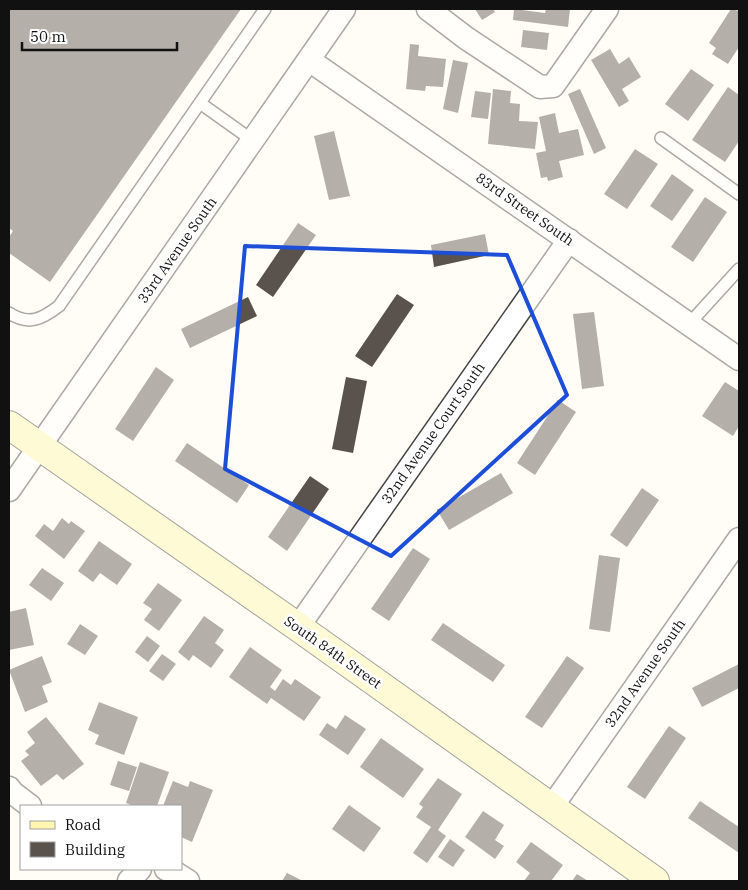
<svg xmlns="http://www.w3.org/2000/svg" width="748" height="890" font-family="'IBM Plex Serif',serif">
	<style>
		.building { fill: #5a524d }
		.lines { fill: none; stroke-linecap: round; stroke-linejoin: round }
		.lane-casing { stroke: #444; stroke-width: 14 }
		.street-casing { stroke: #444; stroke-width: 25 }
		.secondary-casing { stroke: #333; stroke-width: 30 }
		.lane { stroke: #fff; stroke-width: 11 }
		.street { stroke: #fff; stroke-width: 22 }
		.secondary { stroke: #fff6b0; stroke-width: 28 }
		.marked { fill: none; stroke: #1d4ed8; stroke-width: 4; stroke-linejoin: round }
		.labels { text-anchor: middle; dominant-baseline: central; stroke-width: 5; stroke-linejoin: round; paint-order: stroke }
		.street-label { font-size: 14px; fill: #111; stroke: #fff }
	</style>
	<rect width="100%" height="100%" fill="#fffdf5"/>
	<path class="building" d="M9,9H241L50,282L9,253V237L13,231L9,228Z
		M475,9H493L495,12L482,20Z
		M514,9L545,13L546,9H570L568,27L513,20Z
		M731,9L739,11V47L728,64L712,54L716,48L709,43Z
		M523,30L549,33L547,50L521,47Z
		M410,44L419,45L418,56L446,59L443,87L426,86L425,91L406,89Z
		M610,49L619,64L629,57L641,77L622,89L629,101L619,107L591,60Z
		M453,60L468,63L458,113L443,109Z
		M691,69L714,85L688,121L665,104Z
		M728,87L739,95V141L725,162L692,140Z
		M493,89L511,91L510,103L520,104L519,121L538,122L535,149L488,144Z
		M580,89L606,148L594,154L568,94Z
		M475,91L491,93L488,119L471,117Z
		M555,113L559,133L578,129L584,155L559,161L563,177L548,181L547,177L541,178L536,153L546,151L539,117Z
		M334,131L350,196L329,200L314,136Z
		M635,149L658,164L627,209L604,194Z
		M672,174L694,190L672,221L650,206Z
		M705,197L727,212L693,262L671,247Z
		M298,223L316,235L273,297L256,285Z
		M485,234L489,255L434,267L431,245Z
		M397,294L414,305L372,367L355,356Z
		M248,297L257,316L190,348L181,329Z
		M594,312L604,386L582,389L573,314Z
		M156,367L174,380L133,441L115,429Z
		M346,377L367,381L353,453L332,449Z
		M725,382L739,391V426L733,436L702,416Z
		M558,400L576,412L535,475L517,463Z
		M187,443L249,485L237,503L175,461Z
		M501,473L513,493L449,530L437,510Z
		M310,476L329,489L287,551L268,537Z
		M642,488L659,500L627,547L610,535Z
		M62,518L69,524L71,521L85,531L64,559L35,536L44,524L53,531Z
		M99,541L132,564L117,585L100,573L93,582L78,571Z
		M413,548L430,559L389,621L371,609Z
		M599,555L620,558L610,632L589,629Z
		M42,568L64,583L51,601L29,585Z
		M158,583L182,600L159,631L144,620L152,609L143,603Z
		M26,608L34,645L9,650V612Z
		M204,616L224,630L215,643L224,650L211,668L193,655L189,661L178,652Z
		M443,623L505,665L493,682L431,640Z
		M80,624L98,636L85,655L67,644Z
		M147,636L160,646L148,662L135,652Z
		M250,647L282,670L270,687L275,691L283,679L291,685L295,679L321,697L304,721L271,698L267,704L229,677Z
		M162,654L176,664L163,681L149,671Z
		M42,656L52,682L42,686L48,702L25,712L9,670Z
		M567,656L584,668L542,728L525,717Z
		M739,664V688L702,707L692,688Z
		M99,702L138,717L124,755L95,744L99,735L88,730Z
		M345,715L366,729L348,755L319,735L327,723L336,729Z
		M46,717L84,764L63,780L57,774L41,786L21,761L29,755L25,751L35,743L27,732Z
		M669,726L686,738L645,799L627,787Z
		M381,738L424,769L403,798L360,767Z
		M118,761L137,767L129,791L110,785Z
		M140,762L169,772L157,806H134L126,803Z
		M438,778L462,794L438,830L446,836L427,863L413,853L431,827L416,817L423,807L419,804Z
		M173,781L188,787L190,781L213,790L192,842L181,837V806H163Z
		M700,801L739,827V853L688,818Z
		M349,805L381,828L364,852L332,829Z
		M483,811L504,825L495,840L504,846L495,859L465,837Z
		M450,839L465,850L453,867L438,857Z
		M531,842L563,865L551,881H524L530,873L516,862Z
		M287,873L303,881H282Z
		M577,874L588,881H572Z"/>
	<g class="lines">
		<g class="lane-casing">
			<path id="lane" d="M200,103L252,140
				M661,138L739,194
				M9,313C29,326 42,319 59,306L265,9
				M689,324L739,269"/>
		</g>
		<g class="street-casing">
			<path id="street" d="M428,9L466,38L540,87L553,86L607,9
				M309,60L739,359
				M9,490L344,9
				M298,627L569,240
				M9,788L13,793L30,806
				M551,808L739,539
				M166,869L177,874L188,881
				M129,881L140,869"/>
		</g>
		<g class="secondary-casing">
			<path id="secondary" d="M9,425L298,627L655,881"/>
		</g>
		<use href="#lane" class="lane"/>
		<use href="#street" class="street"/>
		<use href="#secondary" class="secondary"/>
	</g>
	<path d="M0 0H748V890H0ZM245,246L507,255L567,395L391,556L225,469Z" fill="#fffdf5" fill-opacity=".55" fill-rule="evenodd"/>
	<path class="marked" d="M245,246L507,255L567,395L391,556L225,469Z"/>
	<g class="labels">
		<g class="street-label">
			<text transform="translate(525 209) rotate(35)">83rd Street South</text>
			<text transform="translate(177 250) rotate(-55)">33rd Avenue South</text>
			<text transform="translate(433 433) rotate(-55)">32nd Avenue Court South</text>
			<text transform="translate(333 652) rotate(35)">South 84th Street</text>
			<text transform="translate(645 673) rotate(-55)">32nd Avenue South</text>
		</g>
	</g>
	<rect width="748" height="890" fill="none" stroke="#111111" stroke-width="20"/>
	<rect x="20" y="805" width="162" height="65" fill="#ffffff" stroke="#a0a0a0"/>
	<rect x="30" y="821" width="25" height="8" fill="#fff6b0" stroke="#a0a0a0"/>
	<text x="65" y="830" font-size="15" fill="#111111">Road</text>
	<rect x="30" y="842" width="25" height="15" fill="#5a524d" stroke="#a0a0a0"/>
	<text x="65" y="855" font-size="15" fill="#111111">Building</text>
	<path d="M22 42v8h155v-8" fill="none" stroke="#111111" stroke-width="2.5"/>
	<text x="30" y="42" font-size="15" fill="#111111" stroke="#ffffff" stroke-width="4" paint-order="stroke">50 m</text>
</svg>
